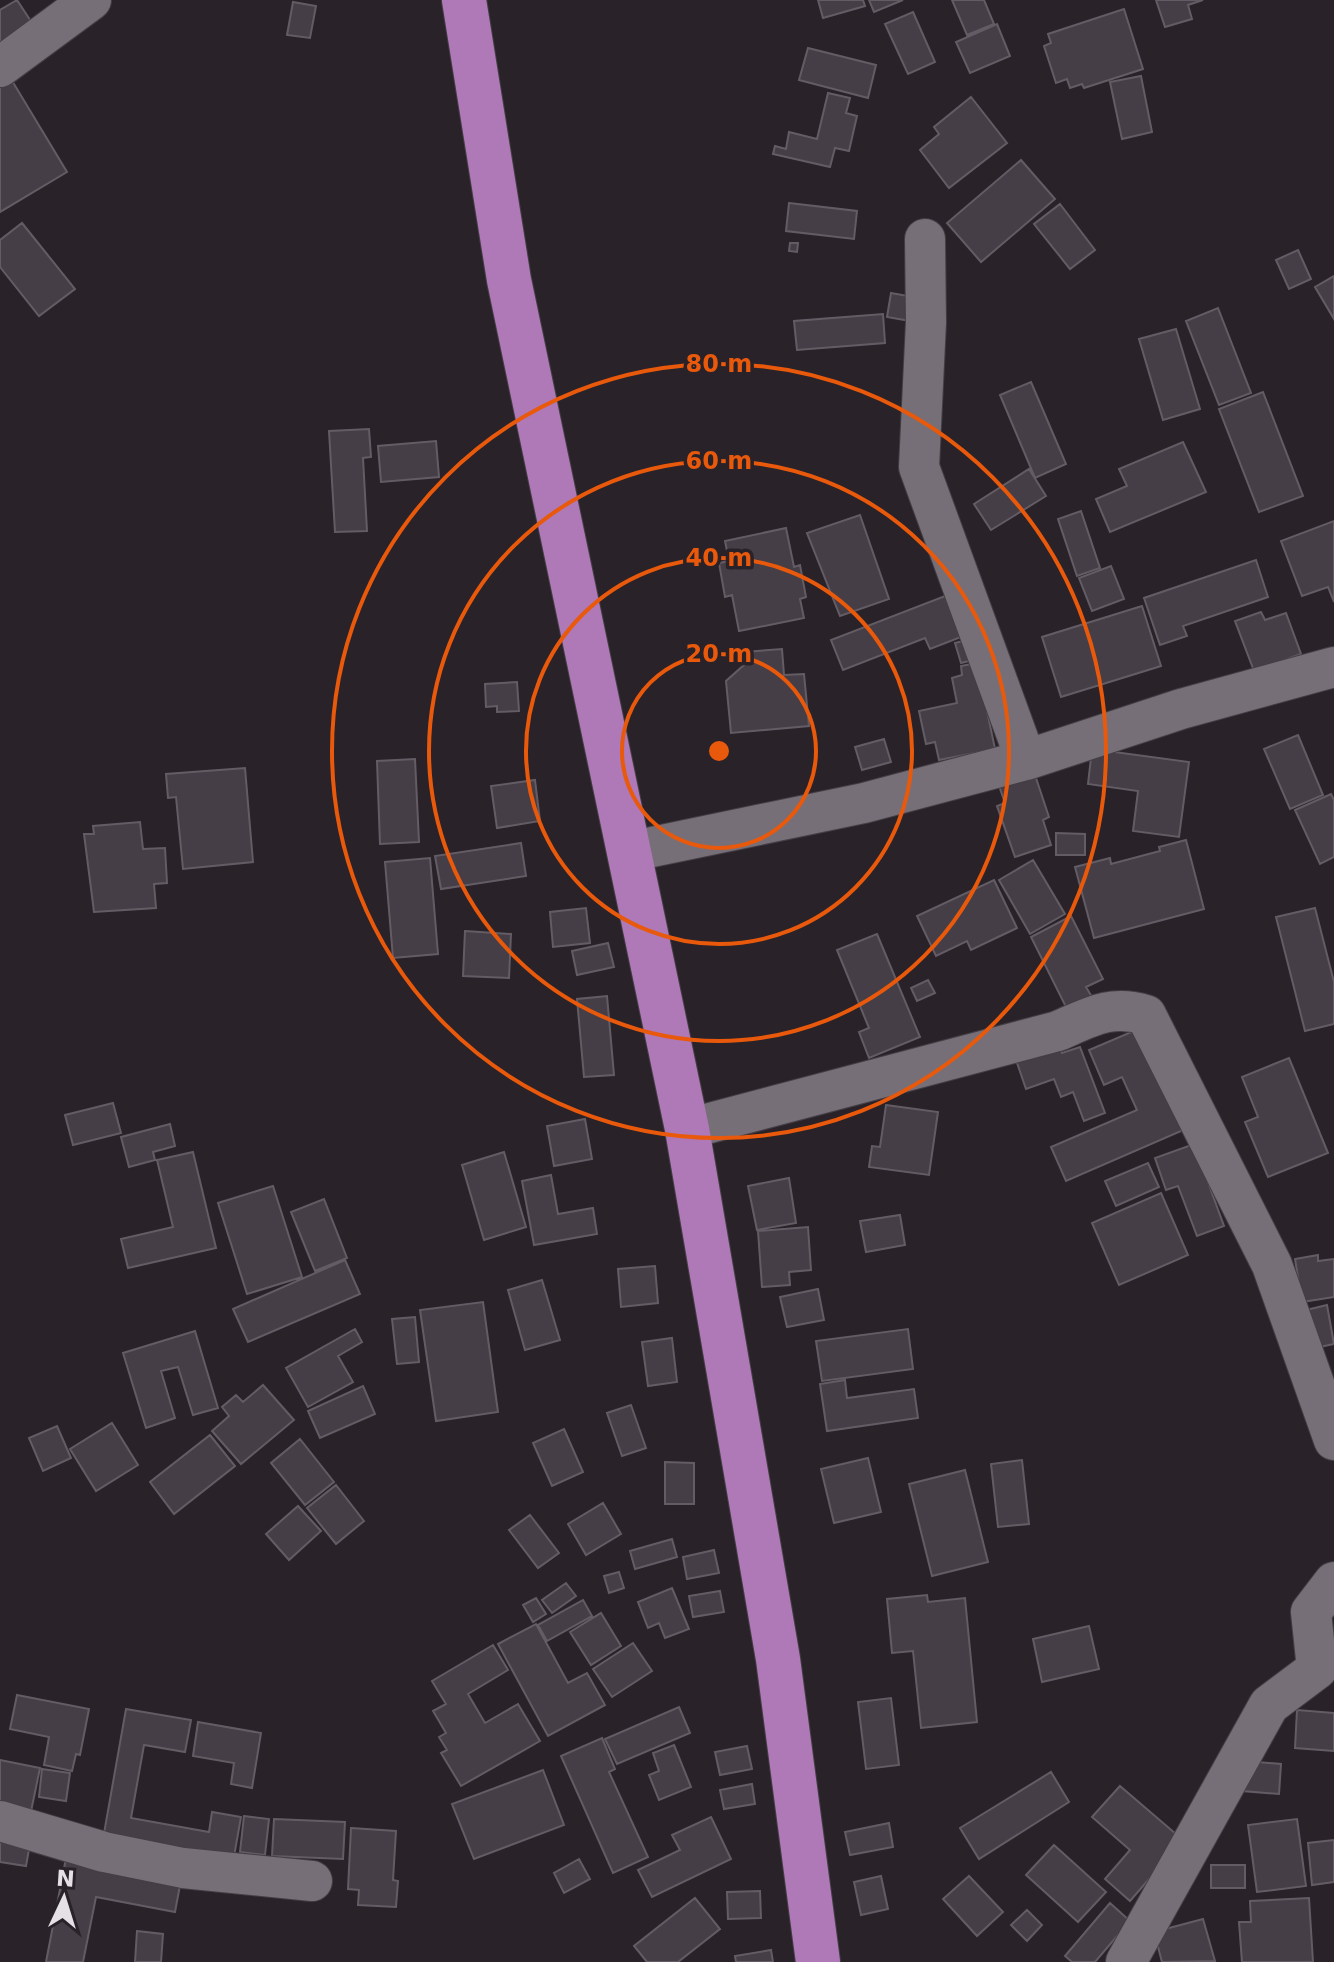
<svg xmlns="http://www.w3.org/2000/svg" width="1334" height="1962" font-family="'DejaVu Sans',sans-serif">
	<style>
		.building { fill: #453e46; stroke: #645c65; stroke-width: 2 }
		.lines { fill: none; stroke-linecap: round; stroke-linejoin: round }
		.minor-casing { stroke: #443e45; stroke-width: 42 }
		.highway-casing { stroke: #443e45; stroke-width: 46 }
		.minor { stroke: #776f78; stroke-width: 40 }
		.highway { stroke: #af79b7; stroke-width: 44 }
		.ring { fill: none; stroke: #e8590c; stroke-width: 4 }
		.centre { fill: #e8590c; stroke: #292229; stroke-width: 4 }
		.ring-label { font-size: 24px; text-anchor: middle; font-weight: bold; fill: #e8590c; stroke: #292229; stroke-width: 7; stroke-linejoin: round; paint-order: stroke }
	</style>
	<rect width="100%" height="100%" fill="#292229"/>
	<path class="building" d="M17,0L34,26L0,48V10Z
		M818,0H863L865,6L823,18Z
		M869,0H903L874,12Z
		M952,0H984L994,24L967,35Z
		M1156,0H1203L1188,5L1192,19L1165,27Z
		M293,2L316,6L310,38L287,35Z
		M1124,9L1143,69L1084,88L1082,84L1070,88L1067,79L1056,83L1044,46L1051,43L1048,34Z
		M913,12L935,62L908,74L885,24Z
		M997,24L1010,56L970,73L956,42Z
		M808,48L876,65L868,98L799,80Z
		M8,74L67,172L0,212V79Z
		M1141,76L1152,132L1122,139L1110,82Z
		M828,93L850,98L846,113L857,116L849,151L835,148L830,167L773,154L775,146L786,149L789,132L817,139Z
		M971,97L1007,143L949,188L920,150L939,134L934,127Z
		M1021,160L1055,199L981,262L947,223Z
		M789,203L857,211L854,239L786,231Z
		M1060,204L1095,250L1070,269L1034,224Z
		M22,223L75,289L39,316L0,267V240Z
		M790,243H798L797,252L789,251Z
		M1298,250L1311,279L1289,289L1276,260Z
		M1334,276V319L1315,287Z
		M891,293L919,298L916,322L887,317Z
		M1218,308L1251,393L1219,405L1186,321Z
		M883,314L885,343L797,350L794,321Z
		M1176,329L1200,409L1163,420L1139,339Z
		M1031,382L1066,464L1035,478L1000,395Z
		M1263,392L1303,496L1259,512L1219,409Z
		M369,429L371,457L363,458L367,531L335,532L329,431Z
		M436,441L439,477L381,482L378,446Z
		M1183,442L1206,492L1110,532L1096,499L1127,486L1119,469Z
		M1029,469L1046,496L991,530L974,504Z
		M1081,511L1100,568L1077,576L1058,519Z
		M860,515L889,599L840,616L807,533Z
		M1334,521V602L1328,587L1302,596L1281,541Z
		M786,528L794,567L800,565L806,597L800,599L804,618L739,631L732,595L725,597L719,563L729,561L725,541Z
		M1256,560L1268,597L1183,626L1187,636L1160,645L1144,598Z
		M1111,566L1124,599L1092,611L1079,578Z
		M945,596L961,637L930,649L925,638L843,670L831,640Z
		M1142,606L1161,666L1061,697L1042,637Z
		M1261,612L1265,620L1286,613L1301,654L1254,671L1235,621Z
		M967,640L973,660L961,663L955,643Z
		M782,649L784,675L804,674L809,726L731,733L726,681L745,664L744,652Z
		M977,663L995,749L939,760L935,742L926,744L919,711L957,703L952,678L962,675L961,666Z
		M517,682L519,711L497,712V706L486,707L485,684Z
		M1298,735L1323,795L1290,809L1264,749Z
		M884,739L891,762L862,770L855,747Z
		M1092,749L1189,762L1179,837L1133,831L1138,791L1088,784Z
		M415,759L419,842L380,844L377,761Z
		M245,768L253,862L183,869L176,797L168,798L166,774Z
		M1034,772L1049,817L1043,820L1051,845L1015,857L997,806L1005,803L998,783Z
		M535,780L540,821L497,828L491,786Z
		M1331,794L1334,800V857L1320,864L1295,810Z
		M140,822L143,849L165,848L167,883L154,884L156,908L94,912L84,834H94L93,826Z
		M1056,833L1085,834V855H1056Z
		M1186,840L1204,909L1094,938L1075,867L1110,858L1111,864L1160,851L1159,847Z
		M521,843L526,876L441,889L435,856Z
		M430,858L438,954L393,958L385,862Z
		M1033,860L1065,914L1030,934L999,880Z
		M994,880L1017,928L971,950L967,941L936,956L917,916Z
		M586,908L590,943L553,947L550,912Z
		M1315,908L1334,982V1024L1305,1031L1276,917Z
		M1071,916L1103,979L1086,987L1092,997L1067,1009L1031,937Z
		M465,931L511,934L509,978L463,976Z
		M877,934L920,1037L869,1058L859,1032L869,1028L837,950Z
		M608,943L614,967L577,975L572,951Z
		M928,980L935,993L917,1001L911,988Z
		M607,996L614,1075L584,1077L577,999Z
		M1143,1027L1188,1128L1066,1181L1051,1147L1137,1110L1122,1077L1104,1085L1089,1050Z
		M1059,1045L1062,1053L1080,1047L1105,1113L1084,1121L1073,1092L1061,1097L1054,1079L1026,1089L1016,1060Z
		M1289,1058L1328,1153L1268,1177L1245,1122L1258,1117L1242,1077Z
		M113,1103L121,1133L73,1145L65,1115Z
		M886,1105L938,1112L929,1175L869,1167L872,1146L880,1147Z
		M585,1119L592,1159L554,1166L547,1126Z
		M170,1124L175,1146L153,1152L155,1160L129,1167L121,1137Z
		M1194,1144L1224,1226L1197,1236L1178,1186L1166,1190L1155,1158Z
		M193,1152L216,1248L128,1268L121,1239L173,1227L157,1160Z
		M504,1152L526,1227L484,1240L462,1165Z
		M1148,1163L1159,1187L1116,1206L1105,1181Z
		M551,1175L558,1214L593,1208L597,1234L534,1245L522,1181Z
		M789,1178L796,1223L757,1230L748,1186Z
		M273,1186L302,1277L247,1294L218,1203Z
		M1161,1193L1188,1255L1119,1285L1092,1223Z
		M324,1199L347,1258L315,1271L291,1212Z
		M900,1215L905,1245L866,1252L860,1221Z
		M808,1227L811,1270L789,1272L790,1285L762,1287L758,1231Z
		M1318,1255V1261L1334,1259V1297L1302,1302L1295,1259Z
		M345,1260L360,1294L248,1342L233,1309Z
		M655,1266L658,1303L621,1307L618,1269Z
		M542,1280L560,1340L525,1350L508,1290Z
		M818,1289L824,1320L787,1327L780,1297Z
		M483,1302L498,1412L436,1421L420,1310Z
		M1327,1305L1334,1344L1310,1349L1302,1311Z
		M415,1317L419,1362L397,1364L392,1319Z
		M355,1329L362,1342L338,1356L353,1382L308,1407L286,1368Z
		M908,1329L913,1369L822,1381L816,1341Z
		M195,1331L218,1408L193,1415L178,1367L161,1371L175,1418L146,1428L123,1353Z
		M672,1338L677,1382L648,1386L642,1342Z
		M845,1380L847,1398L914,1389L918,1418L827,1431L820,1384Z
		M263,1385L294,1420L241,1464L212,1431L229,1416L222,1407L236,1395L243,1402Z
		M363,1386L375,1414L320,1438L308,1411Z
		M631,1405L646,1448L622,1456L607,1413Z
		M112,1423L138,1465L96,1491L70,1449Z
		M57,1426L71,1458L43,1471L29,1438Z
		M564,1429L583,1472L552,1486L533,1443Z
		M210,1435L235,1466L174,1514L150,1482Z
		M300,1439L334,1482L305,1505L271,1463Z
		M868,1458L881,1512L834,1523L821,1469Z
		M1022,1460L1029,1524L998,1527L991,1464Z
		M665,1462L694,1463V1504H665Z
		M965,1470L988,1562L932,1576L909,1484Z
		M336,1485L364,1521L336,1544L307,1508Z
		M603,1503L621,1534L586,1555L568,1524Z
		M298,1506L321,1531L289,1560L266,1534Z
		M530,1515L559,1553L538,1568L509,1530Z
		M672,1539L677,1557L635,1569L630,1551Z
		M714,1550L719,1573L687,1579L683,1557Z
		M619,1572L624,1588L609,1593L604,1576Z
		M566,1583L576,1596L552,1613L542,1600Z
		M672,1588L689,1629L665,1638L659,1623L648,1628L638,1602Z
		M720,1591L724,1612L693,1617L689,1596Z
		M927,1595L928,1602L965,1598L977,1722L921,1728L913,1651L892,1653L887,1599Z
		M536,1598L546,1614L533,1622L523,1605Z
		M583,1600L592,1616L547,1641L538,1625Z
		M601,1613L621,1646L591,1665L570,1632Z
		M536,1624L568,1683L587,1673L605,1705L548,1736L498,1644Z
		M1089,1626L1099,1669L1042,1682L1033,1639Z
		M633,1643L652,1671L612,1697L593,1669Z
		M493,1645L508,1670L468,1694L485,1723L518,1704L540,1741L461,1786L441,1753L447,1750L439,1737L446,1733L433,1711L446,1704L432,1681Z
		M17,1695L89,1709L80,1755L76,1754L72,1771L44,1765L49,1737L10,1729Z
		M891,1698L899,1765L866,1769L858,1702Z
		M679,1707L690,1733L617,1764L605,1739Z
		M126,1709L191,1720L185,1752L144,1745L131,1818L209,1832L212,1812L241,1817L233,1862L103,1839Z
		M1297,1710L1334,1713V1751L1295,1748Z
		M198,1722L261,1733L252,1788L231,1784L234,1763L193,1756Z
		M602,1738L615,1769L609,1772L648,1857L613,1873L561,1756Z
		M674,1745L691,1787L659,1800L649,1775L659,1771L653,1753Z
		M747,1746L752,1769L720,1775L715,1752Z
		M0,1760L40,1768L29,1821L0,1815Z
		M1245,1761L1281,1764L1279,1794L1242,1791Z
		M42,1769L70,1773L66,1801L39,1797Z
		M543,1770L564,1825L474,1859L452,1804Z
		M1051,1772L1069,1802L979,1859L960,1828Z
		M752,1784L755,1804L724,1809L720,1790Z
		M1120,1786L1183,1840L1130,1901L1105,1879L1130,1850L1092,1817Z
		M244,1816L269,1819L265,1855L240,1852Z
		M711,1817L731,1859L652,1897L638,1870L680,1850L672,1835Z
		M274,1819L345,1822L343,1859L272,1856Z
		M1297,1819L1306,1886L1257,1892L1248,1825Z
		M889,1823L893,1847L850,1855L845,1832Z
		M0,1828L32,1833L26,1866L0,1862Z
		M351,1828L396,1831L393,1880L398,1881L396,1907L358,1905L359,1890L348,1889Z
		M1334,1840V1882L1312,1885L1308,1843Z
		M1054,1845L1106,1892L1078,1922L1026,1875Z
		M66,1858L181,1880L175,1912L96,1897L83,1962H46Z
		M579,1859L590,1879L564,1893L554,1873Z
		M1211,1865H1245V1888H1211Z
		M881,1876L888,1909L861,1915L854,1882Z
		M969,1876L1003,1912L977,1936L943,1899Z
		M760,1891L761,1918L728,1919L727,1892Z
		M695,1898L720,1929L678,1962H647L634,1946Z
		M1309,1898L1313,1962H1242L1239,1922H1251L1250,1901Z
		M1110,1903L1130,1921L1095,1962H1072L1065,1956Z
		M1027,1910L1042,1925L1027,1941L1011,1925Z
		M1203,1919L1215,1961L1162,1962L1154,1932Z
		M137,1931L163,1934L161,1962H135Z
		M771,1950L773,1962H736L735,1956Z"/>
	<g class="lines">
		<g class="minor-casing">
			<path id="minor" d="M0,67L91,0
				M925,239L926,322L919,467L1026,760
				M628,852L864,803L1026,760L1181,709L1334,667
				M687,1129L1058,1031C1090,1017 1111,1004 1146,1015L1272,1265L1334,1440
				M0,1821L104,1852L183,1868L312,1881
				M1126,1962L1269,1705L1317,1669L1311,1612L1334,1582"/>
		</g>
		<g class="highway-casing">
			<path id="highway" d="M464,0L509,280L687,1129L778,1659L818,1962"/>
		</g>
		<use href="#minor" class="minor"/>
		<use href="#highway" class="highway"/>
	</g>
	<g class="ring">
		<circle cx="719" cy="751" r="97"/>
		<circle cx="719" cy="751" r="193"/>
		<circle cx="719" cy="751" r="290"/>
		<circle cx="719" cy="751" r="387"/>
	</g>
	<circle cx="719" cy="751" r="12" class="centre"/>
	<g class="ring-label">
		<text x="719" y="372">80 m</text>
		<text x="719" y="469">60 m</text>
		<text x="719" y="566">40 m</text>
		<text x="719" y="662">20 m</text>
	</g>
	<g transform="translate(64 1898) rotate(4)" stroke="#292229" stroke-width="6" paint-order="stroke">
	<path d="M0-6L14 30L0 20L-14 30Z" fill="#e4e0e5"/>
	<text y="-12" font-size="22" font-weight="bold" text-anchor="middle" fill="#e4e0e5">N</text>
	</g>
</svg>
